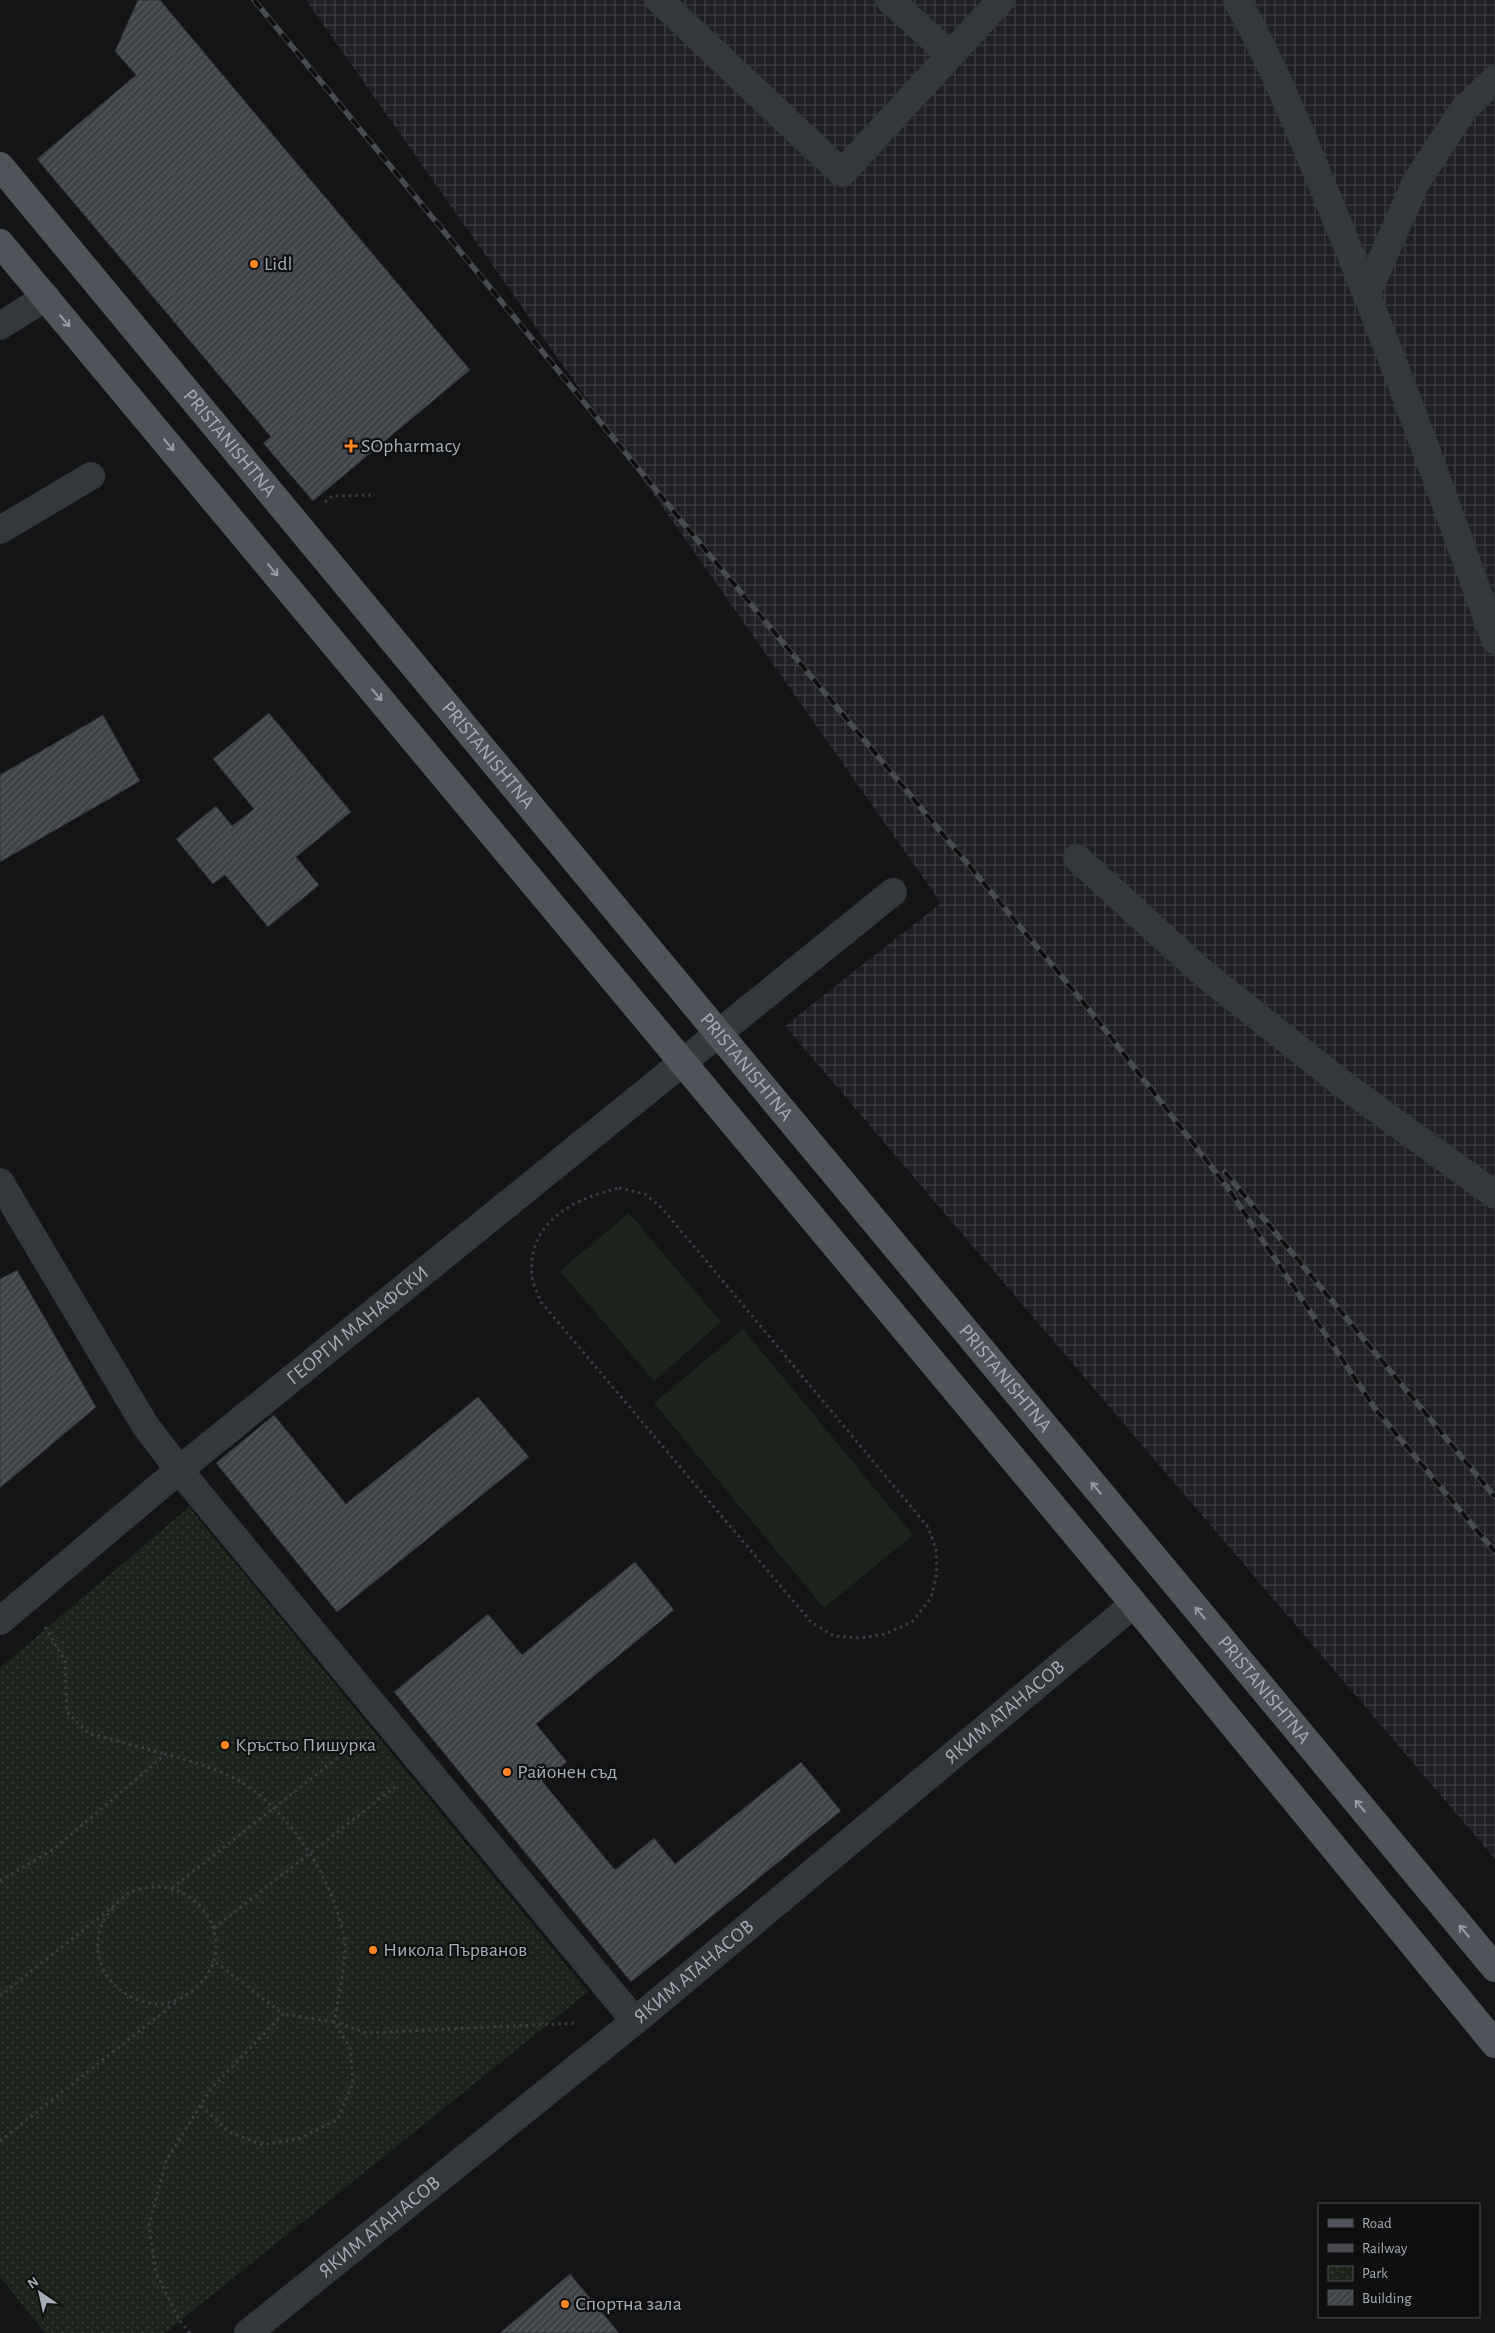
<svg xmlns="http://www.w3.org/2000/svg" width="1495" height="2333" font-family="'Alegreya Sans',sans-serif">
	<style>
		.industrial { fill: url(#industrial-grid) }
		.grass { fill: #1c241b }
		.park { fill: url(#park-dots) }
		.building { fill: url(#building-hatch); stroke: #2d2e32 }
		.lines { fill: none; stroke-linecap: round; stroke-linejoin: round }
		.path { stroke: #3a3e42; stroke-width: 3; stroke-dasharray: 2.5 4; stroke-linecap: butt }
		.minor { stroke: #34373b; stroke-width: 28 }
		.major { stroke: #50545a; stroke-width: 28 }
		.rail-casing { stroke: #474b50; stroke-width: 5.5 }
		.rail { stroke: #0f0f10; stroke-width: 4; stroke-dasharray: 11; stroke-linecap: butt }
		.oneway { stroke: #939ca4 }
		.poi-dot { fill: #ff8422; stroke: #0f0f10; stroke-width: 2 }
		.labels { text-anchor: middle; dominant-baseline: central; stroke-width: 4.5; stroke-linejoin: round; paint-order: stroke }
		.poi-label { font-size: 20px; fill: #a4aeb7; stroke: #0f0f10; text-anchor: start }
		.street-label { font-size: 20px; fill: #a4aeb7; stroke: #0f0f10 }
	</style>
	<defs>
		<pattern id="industrial-grid" width="8" height="8" patternUnits="userSpaceOnUse" patternTransform="scale(1.25)"><rect width="8" height="8" fill="#1f2023"/><path d="M0 4h8M4 0v8" fill="none" stroke="#3d3e41"/></pattern>
		<pattern id="park-dots" width="8" height="8" patternUnits="userSpaceOnUse" patternTransform="scale(1.25)"><rect width="8" height="8" fill="#1c241b"/><path d="M2 2h.1M6 6h.1" fill="none" stroke="#3a413a" stroke-width="1.8" stroke-linecap="round"/></pattern>
		<pattern id="building-hatch" width="6" height="6" patternUnits="userSpaceOnUse" patternTransform="scale(1.25)"><rect width="6" height="6" fill="#3f4246"/><path d="M-1 1l2-2M0 6l6-6M5 7l2-2" fill="none" stroke="#585b5e"/></pattern>
	</defs>
	<rect width="100%" height="100%" fill="#131416"/>
	<path class="industrial" d="M306,0H1495V1859L785,1026L941,903Z"/>
	<path class="grass" d="M629,1213L721,1322L654,1381L560,1271Z
		M743,1329L913,1535L824,1608L654,1403Z"/>
	<path class="park" d="M189,1507L588,1992L165,2333H45L0,2277V1668Z"/>
	<path class="building" d="M138,0H160L470,370L313,501L263,443L271,437L37,159L136,75L115,51Z
		M269,713L351,812L296,857L319,885L268,927L225,875L213,884L176,839L216,806L232,826L254,809L213,759Z
		M103,715L140,781L0,862V775Z
		M17,1270L96,1407L0,1488V1279Z
		M478,1397L529,1457L337,1612L216,1463L274,1415L346,1504Z
		M635,1562L674,1610L536,1724L567,1762L542,1781L615,1870L654,1838L675,1864L801,1762L841,1811L631,1982L394,1692L488,1614L522,1655Z
		M570,2274L619,2333H500Z"/>
	<g class="lines">
		<path class="path" d="M325,502L332,496L375,495
			M619,1188L645,1194L662,1208L928,1527L936,1549L937,1573L931,1598L912,1622L885,1634L861,1638L834,1636L811,1622L541,1302C538,1294 533,1285 532,1276C527,1222 573,1199 619,1188Z
			M45,1627L65,1661L67,1712L88,1733L165,1754
			M0,1881L54,1849L166,1754C195,1763 229,1771 253,1790C299,1825 336,1886 345,1943C347,1958 337,2004 334,2022L367,2033L576,2023
			M172,1888L358,1742
			M214,1928L395,1787
			M0,1996L115,1905C120,1900 126,1894 133,1891C201,1867 249,1953 188,1994C177,2001 163,2006 149,2003C113,1996 87,1961 102,1924C105,1917 111,1911 115,1905
			M201,2106L229,2132L263,2145L301,2138L338,2119L353,2083L350,2048L334,2022L283,2014
			M0,2141L176,2002
			M190,2333L180,2321L156,2273L149,2226L166,2161L210,2090L283,2014L214,1961"/>
		<g class="minor">
			<path d="M659,0L842,173L1001,0"/>
			<path d="M890,0L950,55"/>
			<path d="M1237,0C1276,69 1305,144 1335,216C1393,356 1444,498 1495,640"/>
			<path d="M1367,293L1416,182L1464,109L1495,79"/>
			<path d="M0,326L46,297"/>
			<path d="M0,530L91,476"/>
			<path d="M1077,858L1204,974L1344,1085L1495,1195"/>
			<path d="M0,1182L145,1425L179,1470L635,2021"/>
			<path id="s1" d="M0,1621L179,1470L893,892"/>
			<path id="s2" d="M248,2333L635,2021L1134,1604"/>
		</g>
		<g class="major">
			<path id="s3" d="M0,166L719,1034L1495,1968"/>
			<path d="M0,243L1134,1604L1495,2044"/>
		</g>
		<g class="rail-casing">
			<path id="rail" d="M254,0L693,535L1088,1008L1227,1187L1376,1410L1495,1552
				M1225,1172L1495,1497"/>
		</g>
		<use href="#rail" class="rail"/>
	</g>
	<defs><path id="oneway-shaft" d="M-6 0H5M1.5-3L5.5 0L1.5 3" fill="none" stroke-width="1.6" stroke-linecap="round" stroke-linejoin="round" transform="scale(1.25)"/></defs>
	<g class="oneway">
		<use href="#oneway-shaft" transform="translate(65 321) rotate(50)"/>
		<use href="#oneway-shaft" transform="translate(169 445) rotate(50)"/>
		<use href="#oneway-shaft" transform="translate(273 570) rotate(50)"/>
		<use href="#oneway-shaft" transform="translate(377 695) rotate(50)"/>
		<use href="#oneway-shaft" transform="translate(1096 1488) rotate(-130)"/>
		<use href="#oneway-shaft" transform="translate(1200 1613) rotate(-130)"/>
		<use href="#oneway-shaft" transform="translate(1360 1806) rotate(-130)"/>
		<use href="#oneway-shaft" transform="translate(1464 1931) rotate(-130)"/>
	</g>
	<g class="poi-dot">
		<circle cx="254" cy="264" r="5"/>
		<path d="M348.5 438.5h5v5h5v5h-5v5h-5v-5h-5v-5h5z"/>
		<circle cx="225" cy="1745" r="5"/>
		<circle cx="507" cy="1772" r="5"/>
		<circle cx="373" cy="1950" r="5"/>
		<circle cx="565" cy="2304" r="5"/>
	</g>
	<g class="labels">
		<g class="poi-label">
			<text x="264" y="264">Lidl</text>
			<text x="361" y="446">SOpharmacy</text>
			<text x="235" y="1745">Кръстьо Пишурка</text>
			<text x="517" y="1772">Районен съд</text>
			<text x="383" y="1950">Никола Първанов</text>
			<text x="575" y="2304">Спортна зала</text>
		</g>
		<g class="street-label">
			<text stroke="none"><textPath href="#s3" startOffset="360">PRISTANISHTNA</textPath></text>
			<text stroke="none"><textPath href="#s3" startOffset="765">PRISTANISHTNA</textPath></text>
			<text stroke="none"><textPath href="#s3" startOffset="1170">PRISTANISHTNA</textPath></text>
			<text stroke="none"><textPath href="#s1" startOffset="464">ГЕОРГИ МАНАФСКИ</textPath></text>
			<text stroke="none"><textPath href="#s3" startOffset="1575">PRISTANISHTNA</textPath></text>
			<text stroke="none"><textPath href="#s3" startOffset="1980">PRISTANISHTNA</textPath></text>
			<text stroke="none"><textPath href="#s2" startOffset="979">ЯКИМ АТАНАСОВ</textPath></text>
			<text stroke="none"><textPath href="#s2" startOffset="574">ЯКИМ АТАНАСОВ</textPath></text>
			<text stroke="none"><textPath href="#s2" startOffset="169">ЯКИМ АТАНАСОВ</textPath></text>
		</g>
	</g>
	<rect x="1318" y="2203" width="162" height="115" fill="#0f0f10" stroke="#4b4f53"/>
	<rect x="1328" y="2219" width="25" height="8" fill="#50545a" stroke="#4b4f53"/>
	<text x="1362" y="2228" font-size="15" fill="#a4aeb7">Road</text>
	<rect x="1328" y="2244" width="25" height="8" fill="#474b50" stroke="#4b4f53"/>
	<text x="1362" y="2253" font-size="15" fill="#a4aeb7">Railway</text>
	<rect x="1328" y="2266" width="25" height="15" fill="url(#park-dots)" stroke="#4b4f53"/>
	<text x="1362" y="2278" font-size="15" fill="#a4aeb7">Park</text>
	<rect x="1328" y="2290" width="25" height="15" fill="url(#building-hatch)" stroke="#4b4f53"/>
	<text x="1362" y="2303" font-size="15" fill="#a4aeb7">Building</text>
	<g transform="translate(40 2293) rotate(326)" stroke="#0f0f10" stroke-width="4" paint-order="stroke">
	<path d="M0-4L9 19L0 12L-9 19Z" fill="#a4aeb7"/>
	<text y="-8" font-size="14" font-weight="bold" text-anchor="middle" fill="#a4aeb7">N</text>
	</g>
</svg>
